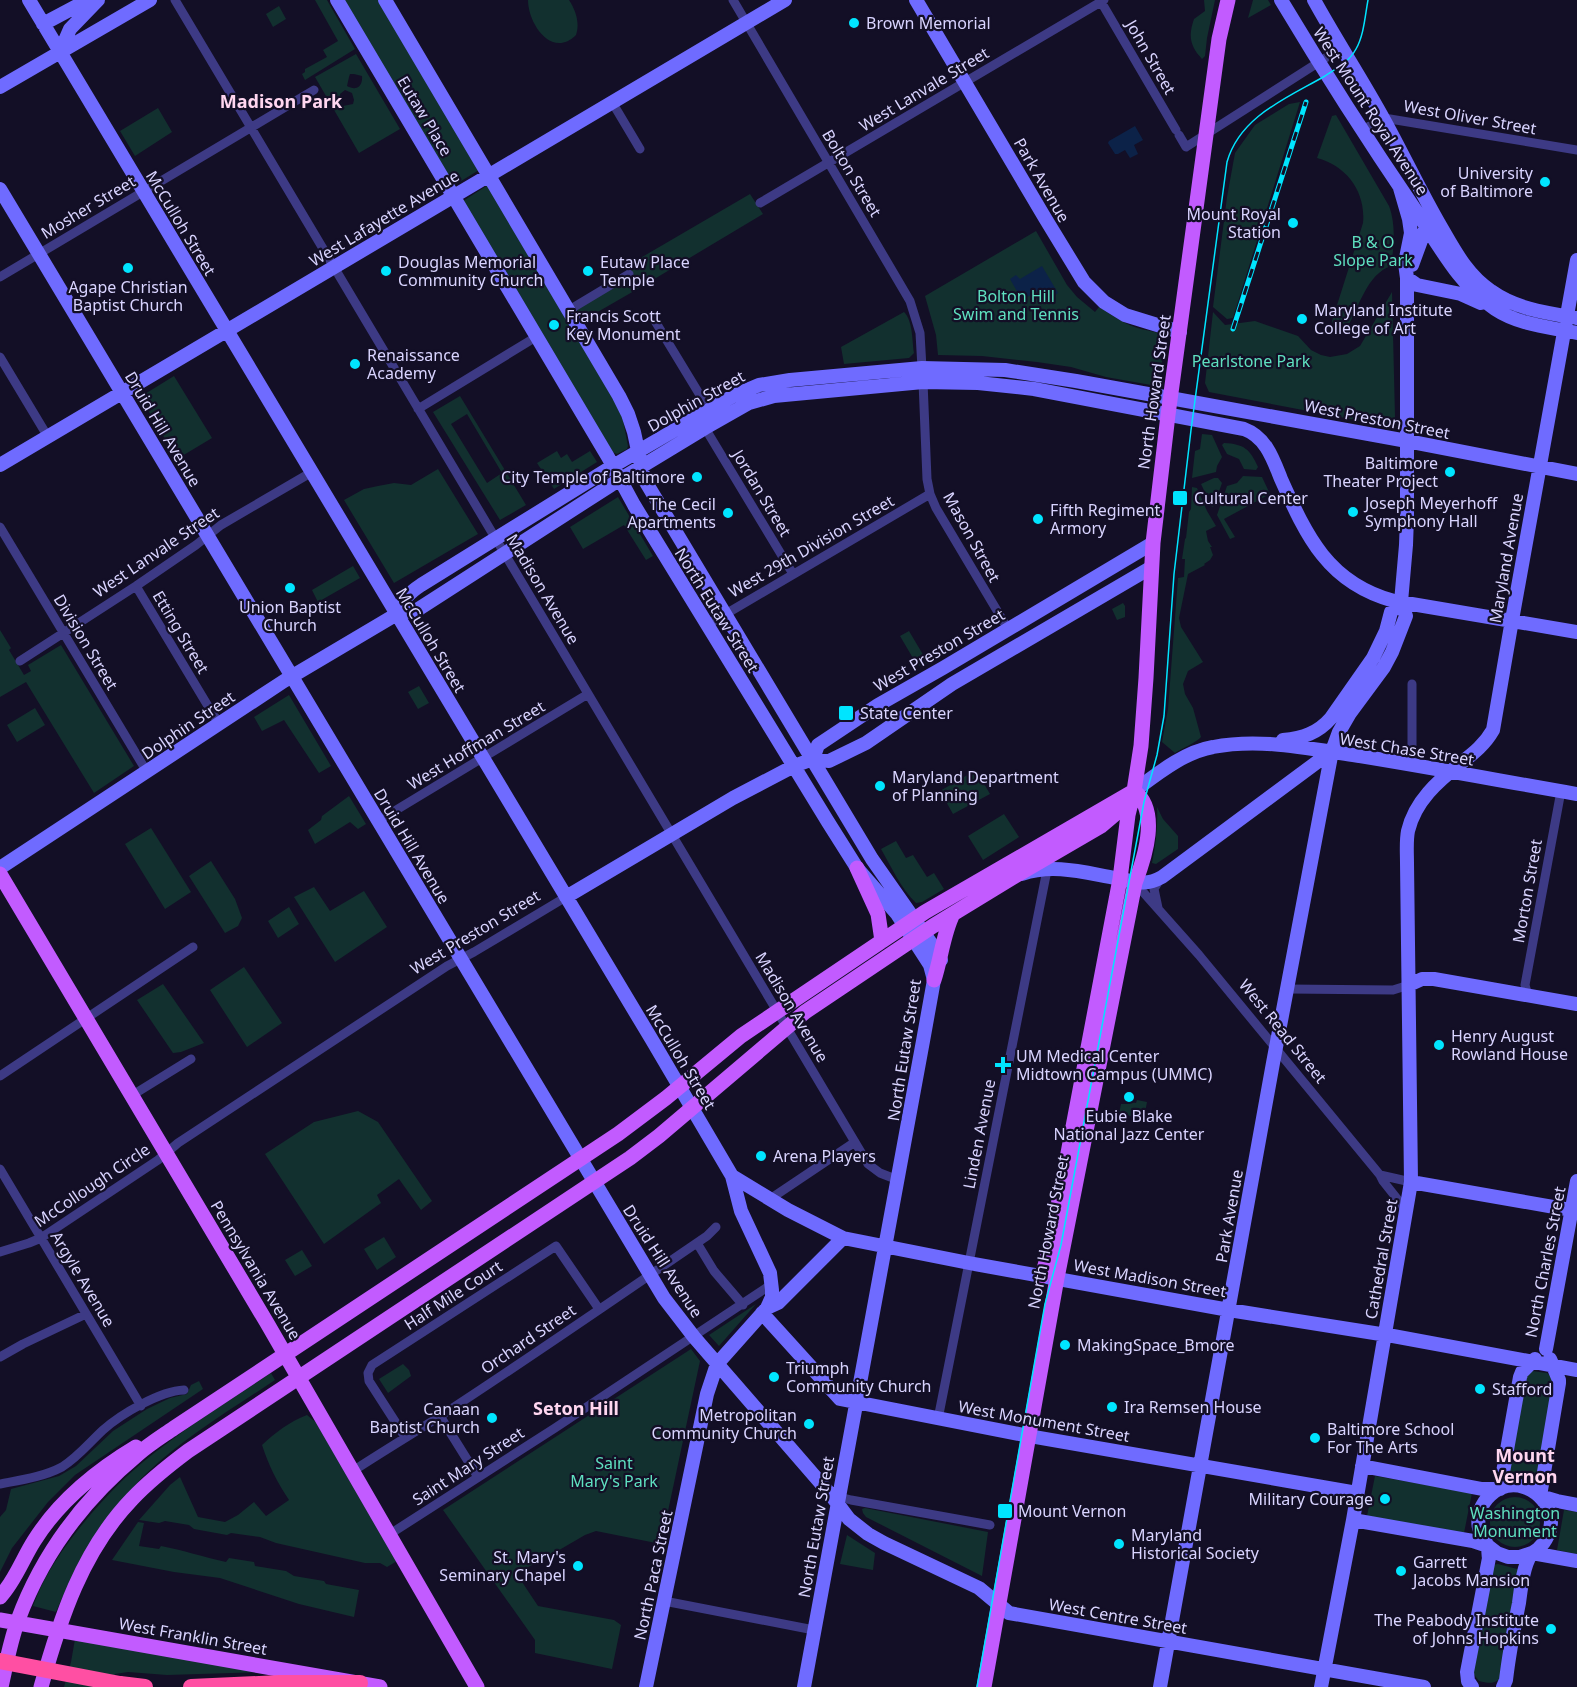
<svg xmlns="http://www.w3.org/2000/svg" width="1577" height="1687" font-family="'Noto Sans',sans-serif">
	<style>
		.green { fill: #12302f; fill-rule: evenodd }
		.water { fill: #0c2248 }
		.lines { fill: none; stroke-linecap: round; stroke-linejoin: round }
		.street { stroke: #3d3a85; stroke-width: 9 }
		.secondary { stroke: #6f6bff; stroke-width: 14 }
		.primary { stroke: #c25bff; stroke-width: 15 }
		.highway { stroke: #ff4fa3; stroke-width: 16 }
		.tram { stroke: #00e5ff; stroke-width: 1.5 }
		.rail-casing { stroke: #00e5ff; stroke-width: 5 }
		.rail { stroke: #130f26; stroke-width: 3; stroke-dasharray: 9; stroke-linecap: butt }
		.highway-bridge { stroke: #ff4fa3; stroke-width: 16 }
		.poi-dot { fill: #00e5ff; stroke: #130f26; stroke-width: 2 }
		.labels { text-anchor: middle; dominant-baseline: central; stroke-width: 4.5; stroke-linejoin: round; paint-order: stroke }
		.poi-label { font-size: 16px; fill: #d9d4ff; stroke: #130f26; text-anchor: start }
		.street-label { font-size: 16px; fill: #d9d4ff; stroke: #130f26 }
		.park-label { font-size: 16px; fill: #5fe0c0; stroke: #130f26 }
		.neighbourhood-label { font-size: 18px; font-weight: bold; fill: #ffd6f0; stroke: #130f26 }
	</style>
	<rect width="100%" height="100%" fill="#130f26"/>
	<path class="green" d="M315,0H327L355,49L305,80L302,74L305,72V69L327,57L323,50L338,41Z
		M344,0H380L479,170L453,186Z
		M528,0H569C576,11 580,23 576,35C552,59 528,24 528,0Z
		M1204,0H1215L1207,38L1205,56L1202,59C1190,46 1188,36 1194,19L1205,11Z
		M1253,0H1268L1271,5L1248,18Z
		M279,6L286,19L273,27L266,14Z
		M356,54L400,129L359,153L315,77ZM350,74H354L362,76C363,87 356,91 347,86L349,77ZM345,90L352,93L354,100L353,104L343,106L341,102L340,94Z
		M1300,102L1233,318L1227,319L1213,307L1227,197L1235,153L1255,125L1289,104Z
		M158,108L172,132L135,156L120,131Z
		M1336,115L1389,206C1396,224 1394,248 1391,266C1367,274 1359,307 1347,328L1341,331L1334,328L1332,321L1363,223C1366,192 1347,166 1317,158L1332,116Z
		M488,185L618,403L622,415L628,446L627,449L617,454L612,452L463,201Z
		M750,194L763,214L641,287L582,321L575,308L628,273L625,267Z
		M1036,231L1067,285L1077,297L1095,312L1099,307C1113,316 1126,325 1141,329C1148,331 1160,331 1163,338C1166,346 1160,372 1159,381L1156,385H1151L1106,377L1071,367L1037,362L982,356L938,355L936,335L925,296Z
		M1392,292L1395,417L1387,426L1209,392L1205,383L1213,312L1225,325L1255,321L1298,336L1311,350L1321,355L1330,357L1347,354L1360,346Z
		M904,312C913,321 912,340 914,353L909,358L844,364L841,347Z
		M174,376L212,438L177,459L140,397Z
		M460,396L526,505L500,520L433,412ZM467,414L502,473L487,483L451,424Z
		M1202,434L1212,435L1222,457L1217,466L1216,472L1192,478L1195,451L1200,449Z
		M1224,443C1244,444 1250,449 1258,467L1256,470L1244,469L1239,459L1227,454L1222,445Z
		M557,451L561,458L567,454L572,462L590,451L597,462L554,489L537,463Z
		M438,469L478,534L394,583L344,500L364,489L378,486L394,483L411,485Z
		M1243,476L1262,477L1270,494L1224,519L1235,537L1230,539L1217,515L1227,486L1237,483Z
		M1214,478H1218L1222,483L1214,506L1212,507L1201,484Z
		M1192,487L1197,488L1207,511L1216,526L1206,531L1208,541L1212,547H1210L1213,555L1210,560L1204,564L1205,565L1188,574L1179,618L1181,627L1203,662L1188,671L1183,684L1185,694L1193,708L1201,737C1197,742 1181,749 1175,753L1162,742L1168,709L1178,578L1184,577L1185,559H1182L1185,539L1186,538L1189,512L1191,509Z
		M618,497L653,556L646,560L624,525L583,549L570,527Z
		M353,566L360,578L318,602L312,590Z
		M1123,603L1125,606V617L1117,620L1112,609Z
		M0,630L11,648L9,650L24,675L31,671L28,665L61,645L134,766L94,793L26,682L0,697Z
		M909,631L928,663L922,666L917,665L900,636Z
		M419,686L429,703L418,709L408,692Z
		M289,695L331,766L319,773L284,720L262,731L254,717Z
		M35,708L45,725L17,742L7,725Z
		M976,770L990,794L953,814L940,791Z
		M349,796L366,824L358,829L350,822L315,844L308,830L321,820L322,816Z
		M1157,807L1163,819L1178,836V849L1156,864L1152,863C1156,844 1158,825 1157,807Z
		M1004,814L1019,837L983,860L968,836Z
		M151,828L191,892L165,909L125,844Z
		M896,841L906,858L913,855L927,877L934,873L944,889L922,902L916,903C901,889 891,866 881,849Z
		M211,861L235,899L242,918L238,926L225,933L189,876Z
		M314,887L330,911L364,891L387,927L335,962L294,897Z
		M289,907L299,924L278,938L268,921Z
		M244,967L282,1023L247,1047L210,990Z
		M163,984L204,1043L181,1052L173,1053L137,1000Z
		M1137,1100L1147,1102L1144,1118L1119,1114L1121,1104H1128V1102L1136,1103Z
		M358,1111L378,1122L432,1201L421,1210L399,1179L377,1195L381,1203L324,1244L265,1154L314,1122Z
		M384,1237L396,1257L377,1270L364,1249Z
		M302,1250L312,1266L295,1276L285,1260Z
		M756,1304L719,1346L709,1335Z
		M691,1349L700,1361L661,1544L596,1531L585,1535L542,1560L516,1573L538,1606L614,1620L621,1625L612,1669L535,1653V1640L443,1510Z
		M403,1364L409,1370L411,1376L388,1393L379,1379Z
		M1532,1371L1547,1373L1554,1379L1537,1482L1508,1476L1527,1376Z
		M271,1373L275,1380C232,1409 186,1436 149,1471C132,1487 119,1505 105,1524C86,1552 69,1580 56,1612L33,1606C43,1578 59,1554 77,1531C97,1506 119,1482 143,1462C183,1429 228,1402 271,1373Z
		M199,1381L203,1389L75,1475L48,1502L12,1548L0,1572V1517L6,1510L11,1489L59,1476L76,1466L113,1431L147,1409L170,1398L187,1394L191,1385Z
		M307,1415L329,1433L397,1561L387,1567L380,1563H365L276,1543L260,1537L231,1533L227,1535L194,1529L189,1525L165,1521L159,1523L139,1520L170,1485L180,1477L198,1517L225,1522L238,1515L254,1502L266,1516L289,1500C277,1482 269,1466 262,1445C276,1432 289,1422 307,1415Z
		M1375,1476L1472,1493L1464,1533L1367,1516Z
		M1490 1522a25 25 0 1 1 50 0a25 25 0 1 1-50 0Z
		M865,1508L988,1532L982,1576L866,1517L863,1513L862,1509Z
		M1564,1510L1577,1512V1554L1557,1550Z
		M138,1522L144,1523L139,1546L159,1549L161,1546C183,1550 203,1557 226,1562L229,1558L254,1562L255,1566L286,1571L294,1576L324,1581L326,1584L359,1590L354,1617L299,1604L220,1578L174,1572L112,1560Z
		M847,1535L875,1553L873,1570L840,1564Z
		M1498,1564L1521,1570L1501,1677C1495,1685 1488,1683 1479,1681L1472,1672L1492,1565Z
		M75,1639L260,1672L167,1675L128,1672L115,1674L111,1687H64L71,1662Z"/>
	<path class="water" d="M1135,126L1143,140L1134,145L1138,154L1130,158L1125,150L1118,154H1115L1108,143L1109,141Z
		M1042,266L1058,293L1047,300L1041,289L1022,300L1010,279L1016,275L1020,279Z"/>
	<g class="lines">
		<path class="street" d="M175,0L868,1164L880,1173L898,1180
			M733,0L910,301L920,333L922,368
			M1100,0L1176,130
			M612,102L640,149
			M1361,131L1383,118L1390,119L1577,150
			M1179,135L1186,147L1341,48
			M760,203L1104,0
			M0,277L314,90
			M569,310L629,274
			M655,321L709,410
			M0,357L48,437
			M923,382L927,479L930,494L936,508L1008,629
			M418,409L536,337
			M705,428L793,574
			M0,527L147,772
			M136,586L214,716L220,723
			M707,625L930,494
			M20,661L136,586L196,545L221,525L312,472
			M1410,763L1412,750V684
			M378,821L588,694
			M1135,883L1199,955L1380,1175L1383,1181L1406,1210
			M1158,908L1154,889L1160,879
			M1288,989L1393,990L1409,985
			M1528,996L1525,985L1561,791
			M0,1076L193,947
			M131,1096L191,1059
			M0,1169L141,1406
			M1380,1175L1411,1182
			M770,1199L855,1142
			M697,1243L714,1271L743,1305
			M0,1252L29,1243L41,1238L158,1160L178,1143L447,966L474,952L566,897
			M0,1357L23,1344L86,1314
			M440,1416L478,1477
			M938,1419L1048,865
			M405,1437L369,1381L368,1373L372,1365L556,1246L599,1309
			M353,1471C382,1452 412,1434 442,1415C531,1357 619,1296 707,1236L716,1227
			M0,1484C21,1480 43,1477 62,1467C78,1457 89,1443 103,1430C121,1414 160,1391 184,1390
			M836,1496L851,1500L990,1525
			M390,1534L555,1428L772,1284
			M664,1601L814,1630"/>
		<path class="secondary" d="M29,0L652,1040L732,1176L741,1211L770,1273L772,1290V1297L767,1308
			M337,0L608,457L634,505L828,822L857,868L897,914L930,965L934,980L923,1041L804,1687
			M385,0L619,396L628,414L634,432L644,479L872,859L935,949L941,960
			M916,0L1045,218L1084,282L1104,302L1125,315L1180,332
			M1281,0C1324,72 1369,142 1416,211C1439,245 1459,285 1495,309C1519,325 1549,327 1577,333
			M1314,0C1336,40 1361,78 1383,118C1403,154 1420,191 1441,227C1455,251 1467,275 1491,291C1516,309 1547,313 1577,318
			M43,24L88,0
			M60,52L70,29L98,0
			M0,87L150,0
			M0,189L664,1298L694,1337L831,1495L849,1519L868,1534L884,1543L979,1588L1009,1613L1424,1687
			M1412,265L1426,227L1427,221
			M1407,278L1417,285L1461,294L1481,303
			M0,465L785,0
			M397,614C402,600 409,593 421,585L613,466L733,396L759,385L790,380L922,368L1005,370L1076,381L1170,398L1407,441L1577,474
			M1283,740C1303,738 1318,733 1331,718L1373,658L1386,631L1391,612L1401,602
			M813,759L818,745L878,705L943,668L1153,543
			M1134,791C1157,774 1184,752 1213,747C1259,738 1306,748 1353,755C1428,767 1502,781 1577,794
			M0,868L284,681L397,614L417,610L611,485L705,428L749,403L774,396L923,382L978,383L1034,389L1244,429C1266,437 1273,459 1281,479C1307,537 1328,583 1394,601L1577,632
			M1022,874C1053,863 1086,873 1116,878C1134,881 1144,887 1162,877L1332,751
			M566,897L733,798L794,766L813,759L829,761L866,743L952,684L1152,567
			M1409,985L1422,979H1434L1577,1004
			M732,1176L788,1210L843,1238L969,1263L1229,1310L1393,1336L1577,1370
			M1411,1182L1577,1211
			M762,1313L840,1399L1029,1436L1357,1493
			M1546,1349L1577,1181
			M1362,1466L1482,1489H1500
			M1500,1489L1520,1377L1522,1372L1535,1359
			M1540,1496L1559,1383V1380L1550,1359
			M1540,1496L1557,1501L1577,1505
			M1353,1520L1473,1541L1488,1546L1497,1553L1508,1557H1520L1532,1553L1577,1561
			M646,1687L707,1394L717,1364L767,1308L778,1303L843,1238
			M1160,1687L1273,1063L1332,751L1339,732L1350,713L1384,667L1392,652L1406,616L1401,602L1406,545L1407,517V278L1405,263L1411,233L1409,219L1400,188
			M1321,1687L1353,1520L1411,1182L1407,863C1407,853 1406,841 1408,831C1415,801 1438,781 1461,763C1474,753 1485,744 1493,730L1512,620L1577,260
			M1472,1687L1468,1681L1467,1672L1489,1558C1488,1554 1489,1549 1487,1545C1485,1539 1481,1535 1479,1528C1474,1503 1499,1479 1524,1487C1539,1492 1550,1505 1551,1521C1551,1531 1546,1542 1538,1549C1536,1551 1533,1552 1531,1554C1523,1567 1521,1588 1519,1603C1514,1628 1509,1654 1506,1680L1503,1687"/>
		<path class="primary" d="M857,868L878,914L882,941
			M0,874L267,1323L477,1687
			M934,980C941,959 943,934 953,914
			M1042,1276L1050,1248L1120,879L1128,815L1134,791L1141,746L1146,678L1153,543L1168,415L1219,39L1228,0
			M0,1597C15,1581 22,1560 34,1541C59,1501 96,1471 136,1447
			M0,1620L380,1687
			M1,1687C6,1665 10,1642 18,1620C42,1555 83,1500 137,1455C148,1445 161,1437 174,1428L618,1134L666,1098L741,1036L925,912L1134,791
			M41,1687C60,1619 82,1551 132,1499C149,1481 168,1466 188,1451L630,1158L659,1136L805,1012L933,926L1015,876L1101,826L1114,815L1126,800
			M984,1687L1057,1278L1135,883C1145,857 1160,811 1134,791"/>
		<path class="highway" d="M120,1684L145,1687
			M191,1687L280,1683H360"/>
		<path class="tram" d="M977,1687L1045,1304L1061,1245L1144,802L1157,755L1164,716L1174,574L1191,430L1227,162C1240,116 1287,98 1325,76C1337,68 1349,62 1356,49C1364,35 1365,16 1368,0"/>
		<g class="rail-casing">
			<path id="rail" d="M1233,329L1306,102"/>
		</g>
		<use href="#rail" class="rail"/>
		<path class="highway-bridge" d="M0,1661L120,1684"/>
	</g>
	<g class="poi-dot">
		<circle cx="854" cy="23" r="6"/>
		<circle cx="1545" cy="182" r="6"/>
		<circle cx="1293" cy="223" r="6"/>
		<circle cx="128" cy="268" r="6"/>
		<circle cx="386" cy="271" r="6"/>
		<circle cx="588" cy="271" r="6"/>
		<circle cx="1302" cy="319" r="6"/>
		<circle cx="554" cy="325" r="6"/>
		<circle cx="355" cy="364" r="6"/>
		<circle cx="1450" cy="472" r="6"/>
		<circle cx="697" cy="477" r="6"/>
		<rect x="1172" y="490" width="16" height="16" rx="3"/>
		<circle cx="1353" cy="512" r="6"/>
		<circle cx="728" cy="513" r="6"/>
		<circle cx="1038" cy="519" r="6"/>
		<circle cx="290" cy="588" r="6"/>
		<rect x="838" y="705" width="16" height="16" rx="3"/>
		<circle cx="880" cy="786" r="6"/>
		<circle cx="1439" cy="1045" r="6"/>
		<path d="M1000 1056h6v6h6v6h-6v6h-6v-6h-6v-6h6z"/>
		<circle cx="1129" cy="1097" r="6"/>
		<circle cx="761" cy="1156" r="6"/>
		<circle cx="1065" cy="1345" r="6"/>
		<circle cx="774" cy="1377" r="6"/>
		<circle cx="1480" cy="1389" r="6"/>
		<circle cx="1112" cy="1407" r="6"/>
		<circle cx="492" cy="1418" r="6"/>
		<circle cx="809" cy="1424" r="6"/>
		<circle cx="1315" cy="1438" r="6"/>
		<circle cx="1385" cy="1499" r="6"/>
		<rect x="997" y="1503" width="16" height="16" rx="3"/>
		<circle cx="1119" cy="1544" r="6"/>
		<circle cx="578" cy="1566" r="6"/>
		<circle cx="1401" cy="1571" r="6"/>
		<circle cx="1551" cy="1629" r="6"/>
	</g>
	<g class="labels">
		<g class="poi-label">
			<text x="866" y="23">Brown Memorial</text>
			<text x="1533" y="173" text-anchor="end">University<tspan x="1533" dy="18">of Baltimore</tspan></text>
			<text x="1281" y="214" text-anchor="end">Mount Royal<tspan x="1281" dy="18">Station</tspan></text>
			<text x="398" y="262">Douglas Memorial<tspan x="398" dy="18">Community Church</tspan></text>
			<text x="600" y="262">Eutaw Place<tspan x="600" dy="18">Temple</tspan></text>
			<text x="128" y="287" text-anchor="middle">Agape Christian<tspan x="128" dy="18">Baptist Church</tspan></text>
			<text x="1314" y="310">Maryland Institute<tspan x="1314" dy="18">College of Art</tspan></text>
			<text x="566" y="316">Francis Scott<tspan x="566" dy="18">Key Monument</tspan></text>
			<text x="367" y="355">Renaissance<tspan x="367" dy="18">Academy</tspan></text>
			<text x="1438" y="463" text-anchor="end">Baltimore<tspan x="1438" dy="18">Theater Project</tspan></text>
			<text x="685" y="477" text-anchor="end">City Temple of Baltimore</text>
			<text x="1194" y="498">Cultural Center</text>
			<text x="1365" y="503">Joseph Meyerhoff<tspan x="1365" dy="18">Symphony Hall</tspan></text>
			<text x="716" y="504" text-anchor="end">The Cecil<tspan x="716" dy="18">Apartments</tspan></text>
			<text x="1050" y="510">Fifth Regiment<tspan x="1050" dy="18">Armory</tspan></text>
			<text x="290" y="607" text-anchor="middle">Union Baptist<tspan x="290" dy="18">Church</tspan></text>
			<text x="860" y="713">State Center</text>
			<text x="892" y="777">Maryland Department<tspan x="892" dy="18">of Planning</tspan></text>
			<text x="1451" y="1036">Henry August<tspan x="1451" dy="18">Rowland House</tspan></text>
			<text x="1016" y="1056">UM Medical Center<tspan x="1016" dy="18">Midtown Campus (UMMC)</tspan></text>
			<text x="1129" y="1116" text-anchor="middle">Eubie Blake<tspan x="1129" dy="18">National Jazz Center</tspan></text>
			<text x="773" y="1156">Arena Players</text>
			<text x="1077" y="1345">MakingSpace_Bmore</text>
			<text x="786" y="1368">Triumph<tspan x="786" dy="18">Community Church</tspan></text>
			<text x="1492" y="1389">Stafford</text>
			<text x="1124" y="1407">Ira Remsen House</text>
			<text x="480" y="1409" text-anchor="end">Canaan<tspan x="480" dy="18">Baptist Church</tspan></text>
			<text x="797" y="1415" text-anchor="end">Metropolitan<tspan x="797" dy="18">Community Church</tspan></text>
			<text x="1327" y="1429">Baltimore School<tspan x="1327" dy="18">For The Arts</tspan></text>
			<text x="1373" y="1499" text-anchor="end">Military Courage</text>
			<text x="1018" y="1511">Mount Vernon</text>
			<text x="1131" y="1535">Maryland<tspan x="1131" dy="18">Historical Society</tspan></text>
			<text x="566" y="1557" text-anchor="end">St. Mary's<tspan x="566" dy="18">Seminary Chapel</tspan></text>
			<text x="1413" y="1562">Garrett<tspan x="1413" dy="18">Jacobs Mansion</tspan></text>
			<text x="1539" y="1620" text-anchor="end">The Peabody Institute<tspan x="1539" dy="18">of Johns Hopkins</tspan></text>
		</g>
		<g class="street-label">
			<text transform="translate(1151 57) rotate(60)">John Street</text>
			<text transform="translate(924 89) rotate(-31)">West Lanvale Street</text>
			<text transform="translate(1371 111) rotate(57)">West Mount Royal Avenue</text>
			<text transform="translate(425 116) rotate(59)">Eutaw Place</text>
			<text transform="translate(1470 117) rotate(10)">West Oliver Street</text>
			<text transform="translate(852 173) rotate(59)">Bolton Street</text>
			<text transform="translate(1042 180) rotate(60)">Park Avenue</text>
			<text transform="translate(88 207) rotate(-31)">Mosher Street</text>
			<text transform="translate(384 218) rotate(-31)">West Lafayette Avenue</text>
			<text transform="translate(181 223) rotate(59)">McCulloh Street</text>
			<text transform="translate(1154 392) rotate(-82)">North Howard Street</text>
			<text transform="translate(696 401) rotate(-29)">Dolphin Street</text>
			<text transform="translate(1377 419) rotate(11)">West Preston Street</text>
			<text transform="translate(163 429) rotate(59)">Druid Hill Avenue</text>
			<text transform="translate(762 493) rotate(59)">Jordan Street</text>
			<text transform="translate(972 537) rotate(61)">Mason Street</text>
			<text transform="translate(811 546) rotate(-30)">West 29th Division Street</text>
			<text transform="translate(156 552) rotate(-34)">West Lanvale Street</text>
			<text transform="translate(1506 558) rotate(-80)">Maryland Avenue</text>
			<text transform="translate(543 589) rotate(59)">Madison Avenue</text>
			<text transform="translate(717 610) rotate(58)">North Eutaw Street</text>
			<text transform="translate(181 632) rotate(59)">Etting Street</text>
			<text transform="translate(431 640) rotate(59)">McCulloh Street</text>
			<text transform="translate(86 642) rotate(59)">Division Street</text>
			<text transform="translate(939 650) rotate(-30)">West Preston Street</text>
			<text transform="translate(188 725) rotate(-34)">Dolphin Street</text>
			<text transform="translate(476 745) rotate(-31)">West Hoffman Street</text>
			<text transform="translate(1407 749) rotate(9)">West Chase Street</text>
			<text transform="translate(412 846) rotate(59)">Druid Hill Avenue</text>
			<text transform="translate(1527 891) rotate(-80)">Morton Street</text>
			<text transform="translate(475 932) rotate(-31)">West Preston Street</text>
			<text transform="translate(792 1007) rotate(59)">Madison Avenue</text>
			<text transform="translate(1283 1031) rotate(51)">West Read Street</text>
			<text transform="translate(904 1050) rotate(-81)">North Eutaw Street</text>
			<text transform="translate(681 1057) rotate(59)">McCulloh Street</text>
			<text transform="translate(979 1134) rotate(-79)">Linden Avenue</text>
			<text transform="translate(92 1185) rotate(-34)">McCollough Circle</text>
			<text transform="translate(1229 1216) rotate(-80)">Park Avenue</text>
			<text transform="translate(1048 1232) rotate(-79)">North Howard Street</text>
			<text transform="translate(1381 1259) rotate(-80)">Cathedral Street</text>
			<text transform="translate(663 1261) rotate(57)">Druid Hill Avenue</text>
			<text transform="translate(1545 1262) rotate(-79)">North Charles Street</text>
			<text transform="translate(256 1270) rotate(59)">Pennsylvania Avenue</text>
			<text transform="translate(1150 1278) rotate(10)">West Madison Street</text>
			<text transform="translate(83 1279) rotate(59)">Argyle Avenue</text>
			<text transform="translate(453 1295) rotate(-33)">Half Mile Court</text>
			<text transform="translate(528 1339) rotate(-34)">Orchard Street</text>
			<text transform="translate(1044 1421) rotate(10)">West Monument Street</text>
			<text transform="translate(468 1466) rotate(-33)">Saint Mary Street</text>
			<text transform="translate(816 1527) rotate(-80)">North Eutaw Street</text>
			<text transform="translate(653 1575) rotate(-78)">North Paca Street</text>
			<text transform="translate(1118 1616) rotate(10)">West Centre Street</text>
			<text transform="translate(193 1636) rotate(10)">West Franklin Street</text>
		</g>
		<g class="park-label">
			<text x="1373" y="242">B &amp; O<tspan x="1373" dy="18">Slope Park</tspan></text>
			<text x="1016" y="296">Bolton Hill<tspan x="1016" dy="18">Swim and Tennis</tspan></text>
			<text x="1251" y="361">Pearlstone Park</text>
			<text x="614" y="1463">Saint<tspan x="614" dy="18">Mary's Park</tspan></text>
			<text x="1515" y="1513">Washington<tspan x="1515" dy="18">Monument</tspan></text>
		</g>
		<g class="neighbourhood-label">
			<text x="281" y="101">Madison Park</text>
			<text x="576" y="1408">Seton Hill</text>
			<text x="1525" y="1455">Mount<tspan x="1525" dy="21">Vernon</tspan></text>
		</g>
	</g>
</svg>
